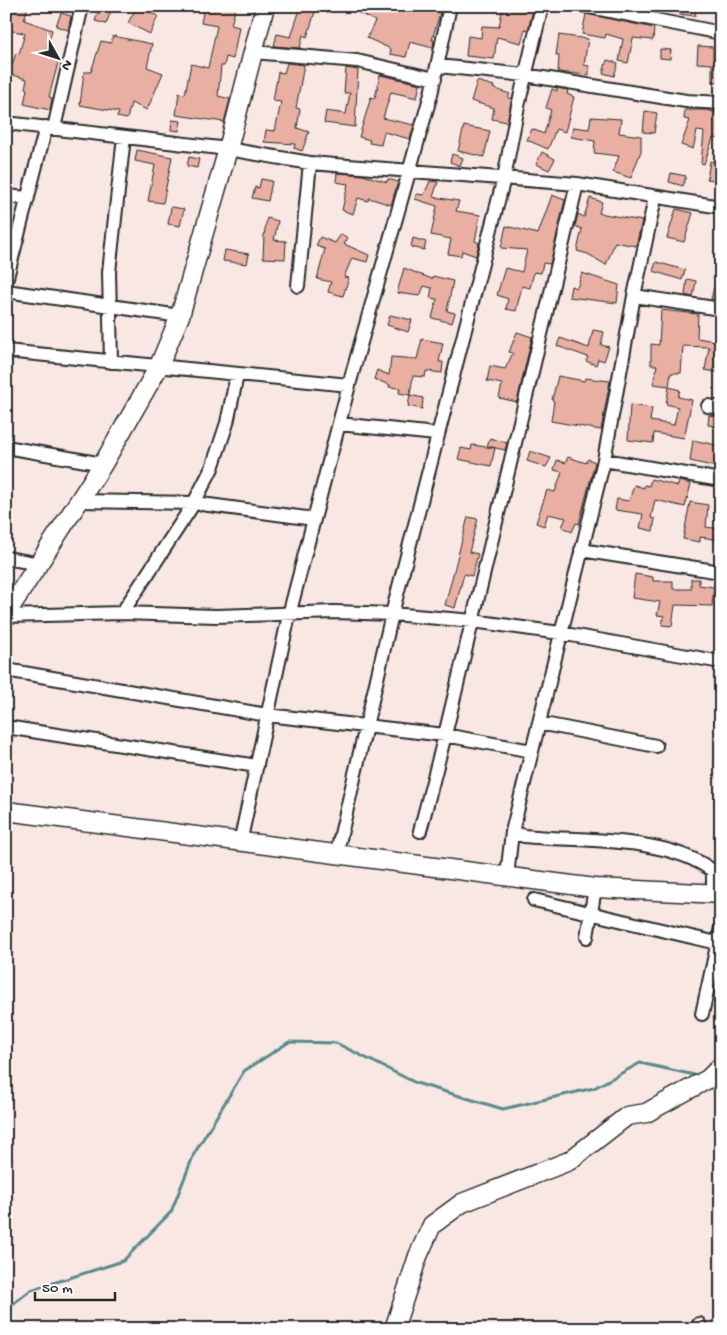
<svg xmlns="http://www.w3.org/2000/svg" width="727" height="1335" font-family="'Gochi Hand',sans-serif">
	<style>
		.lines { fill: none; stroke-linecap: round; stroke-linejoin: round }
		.stream { stroke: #58898d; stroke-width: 3 }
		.building { fill: #e8afa2; stroke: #2b2b2b }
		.street-casing { stroke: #2b2b2b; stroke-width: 16 }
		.secondary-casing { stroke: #2b2b2b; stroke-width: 21 }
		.street { stroke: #fff; stroke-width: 12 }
		.secondary { stroke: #fff; stroke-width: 18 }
	</style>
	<rect width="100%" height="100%" fill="#f8e7e3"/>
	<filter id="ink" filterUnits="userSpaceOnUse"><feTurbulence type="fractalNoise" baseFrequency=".02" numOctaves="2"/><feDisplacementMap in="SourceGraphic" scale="10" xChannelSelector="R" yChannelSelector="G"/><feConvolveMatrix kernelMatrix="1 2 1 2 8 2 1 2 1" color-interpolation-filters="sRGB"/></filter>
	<g filter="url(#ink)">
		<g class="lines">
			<path class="stream" d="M6,1309L31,1290L123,1261L171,1212L194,1154L244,1071L289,1042L336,1043L416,1083L503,1109L594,1088L640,1063L699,1076"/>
		</g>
		<path class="building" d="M9,6H28L24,20L52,30L45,56L59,59L49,97L52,98L50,110L24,104L27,89L25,88L27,79L9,74L16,53L19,54L25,33L6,30Z
			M137,6H153L151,13L158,16L150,34L128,23Z
			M217,6H236L231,25L239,27L233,59L226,57L224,66H221L218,96L230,99L224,122L176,115L179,93L185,94L191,64L208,68L217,26L201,23L204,7L217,9Z
			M301,6H317L307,37L303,35L300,48L274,46L277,34L291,37Z
			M360,6H435L433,11L440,13L432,40H434L433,48L410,42L406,57L390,54L391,49L367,38L375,21L357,12Z
			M503,6H534L528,30L525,29L521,43L497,37L494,59L466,56L468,36L481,38L482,26L499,27Z
			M680,6H696L695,16L679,14Z
			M100,7L111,11L106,24L95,21Z
			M61,13L71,16L68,30L56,26Z
			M586,14L654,28L653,40L633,38L628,63L619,61L623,39L606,34L605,38L582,34Z
			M559,35L588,39L584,65L589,66V75L558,72L559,56L556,55Z
			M113,36L152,44L147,67L163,73L147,110L131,103L127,119L117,117L119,112L80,105L84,72H91L101,41L111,43Z
			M698,46L713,47V58H721V82H712V64L697,63Z
			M660,49L671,50L670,59L660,58Z
			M607,60L618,63L614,76L603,73Z
			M287,63L304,65L296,108L300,109L297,128L309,132L302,151L294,148L295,144L264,142L266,130L275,131L281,102L273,101L278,72L284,73Z
			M346,68L358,70L355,127L324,123L326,111L346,114L350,93H344Z
			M380,75L420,84L417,98L391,92L383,118L414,125L410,139L384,132L381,145L369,143L370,140L359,137L371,97L375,98Z
			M477,81L494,86L493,88L510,94L508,98H512L507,122L492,119L494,108L471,101Z
			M557,88L568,90L567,94L574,97L565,132L556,129L548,149L527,140L532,129L544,134L551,110L546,108L552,89L557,91Z
			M685,110H707L721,114V139L713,138L704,164L701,163L704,132L697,131L693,149L681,145L690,120L684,119Z
			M645,111L657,113L654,133L643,132Z
			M591,117L621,119L619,133L641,136V151L631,178L613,172L619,156L594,153L595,141L571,137L573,127L589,129Z
			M172,120L181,121L179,131L171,130Z
			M464,126L490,131L484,157L458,151Z
			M137,150L172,157L163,203L148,201L155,165L135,161Z
			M542,152L555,159L549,170L536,164Z
			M452,154L463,158L460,166L450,162Z
			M189,157L199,159L197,168L187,166Z
			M710,161L721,163V181L707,179Z
			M337,173L363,175L387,182L388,179L398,182L391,205L369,198L368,201L358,198L353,214L342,210L348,184L336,182Z
			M671,173L686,176L683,186L669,182Z
			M261,179L272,181L268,201L252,198L255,187L259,188Z
			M430,181L438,182L433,197L459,201L456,211L480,215L475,241L479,243L476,256L462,251L461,256L448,254L451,239L431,235L437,206L415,199L417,194L424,195Z
			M552,195L565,200L550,264L543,263L541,273L534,272L530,288L522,286L516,311L506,309L508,299L497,295L505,268L522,272L527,250L501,248L506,226L538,234Z
			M590,198L602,202L599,213L642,221L636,246L615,242L606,265L588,254L577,251L582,229L575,226L578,214L584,217Z
			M171,207L184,209L180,226L168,224Z
			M676,209L693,213L684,242L667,238Z
			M267,218L278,221L274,240L286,241L285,259L263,258L264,235Z
			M341,234L348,238L344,244L369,255L367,262L352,258L344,277L349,278L343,296L328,292L331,282L317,279L325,249L316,246L320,237L335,243Z
			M413,238L426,242L424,250L411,247Z
			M225,250L249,254L247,264L223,261Z
			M656,262L685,270L682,280L653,271Z
			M404,268L432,279L433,276L453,281L447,311L455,313L452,323L432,318L437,299L430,298L432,288L424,286L420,296L397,293Z
			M582,273L619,285L617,303L569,297L571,286L577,288Z
			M687,279L696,281L693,297L685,295Z
			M714,287L721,289V301L711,299Z
			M661,310L698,314L697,338L721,342V373L705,370L709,347L683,346L681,373H671L669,386L653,384L657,365H651V344L659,345Z
			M390,315L412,320L408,332L387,325Z
			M593,330L604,332L601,345L609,347L604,361L598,359L596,365L586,361L588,357L557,346L560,338L589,348Z
			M517,332L532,337L517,402L499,398L502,384L487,381L490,366L505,369L513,353L509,352Z
			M422,339L443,343L439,362H443L442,373L426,371L425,377L413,376L410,395L399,393L400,388L389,387L390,385L374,379L377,370L389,375L391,357L417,359Z
			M558,376L584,381L585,378L610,381L601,430L551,421L554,401L552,400Z
			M669,387L680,390L678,397L692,400L684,438L654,433L653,443L628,440L630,405L652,408L650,421L674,425L678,407L666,404Z
			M410,395L423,398L422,409L408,406Z
			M709,415L721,417V427L708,425Z
			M490,438L507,443L505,450L487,446Z
			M693,440L721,446V468L690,461Z
			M472,445L495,448L491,466L458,459L461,448L471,450Z
			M530,451L551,458L546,467L527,461Z
			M568,457L586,463L588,459L595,462L579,524L576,523L572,532L562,527L566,518L548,514L544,526L536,523L547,490L555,492L562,472L554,470L557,460L565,463Z
			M651,479L678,486L679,481L691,484L685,507L655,500L651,518L655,519L653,531L640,528L643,514L615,510L617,499L629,501L634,485L644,488V485L649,486Z
			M690,502L708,505L706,527L721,529V540L700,537V542L683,539Z
			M468,517L478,519L469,552L478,554L472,576L464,574L455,608L445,605Z
			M635,574L653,577V581H673V589H691V579H699V585L714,587L712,606L675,605L672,626L662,625L664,616L657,615L660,602L632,598Z"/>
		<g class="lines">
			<g class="street-casing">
				<path id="street" d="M585,6L721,33
					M253,52L357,61L435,79
					M438,66L525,75L686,101L721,103
					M6,123L228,149L310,163L577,184L721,207
					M54,128L82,6
					M6,196L28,198
					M655,198L634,296L604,460L512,832L524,836C581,842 666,835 713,871V895
					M6,281L46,127
					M298,286L310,163
					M6,291L180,316
					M634,296L721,309
					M6,351L349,385
					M111,362L109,272L124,137
					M708,406L721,408
					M339,424L436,434
					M6,447L103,464
					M604,460L721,480
					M80,501L194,503L314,519
					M581,550L721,572
					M6,558L40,564
					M122,613L194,503L212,468L227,423L237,375
					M6,616L122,613L216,616L335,612L392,614L473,621L560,633L721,662
					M6,670L267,715L445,735L532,751
					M539,723L656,746
					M6,727L257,766
					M420,831L445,735L577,184
					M240,843L289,615L349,385L431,94L450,6
					M336,856L392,614L504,178L518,106L542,6
					M507,876L512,832
					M534,900L717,943
					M587,937L595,888
					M702,1014L721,928
					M699,1324V1329"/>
			</g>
			<g class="secondary-casing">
				<path id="secondary" d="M6,614L103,464L158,368L180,316L228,149L265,6
					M6,811L595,888L721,894
					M394,1329L418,1256L432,1225L462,1203L569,1161L627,1116L646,1113L708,1079L721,1066"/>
			</g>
			<use href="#street" class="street"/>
			<use href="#secondary" class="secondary"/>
		</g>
	</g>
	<rect width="727" height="1335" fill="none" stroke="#fff" stroke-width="25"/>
	<rect x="12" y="12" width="702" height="1310" fill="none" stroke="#2b2b2b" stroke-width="2" filter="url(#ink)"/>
	<g transform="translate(58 58) rotate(129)" stroke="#ffffff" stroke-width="4" paint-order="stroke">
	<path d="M0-4L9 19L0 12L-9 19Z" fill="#2b2b2b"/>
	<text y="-8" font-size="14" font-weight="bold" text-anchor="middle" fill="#2b2b2b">N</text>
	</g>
	<path d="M35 1292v8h80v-8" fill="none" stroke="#2b2b2b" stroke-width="2.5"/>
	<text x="42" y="1292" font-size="15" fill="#2b2b2b" stroke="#ffffff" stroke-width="4" paint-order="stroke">50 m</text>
</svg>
